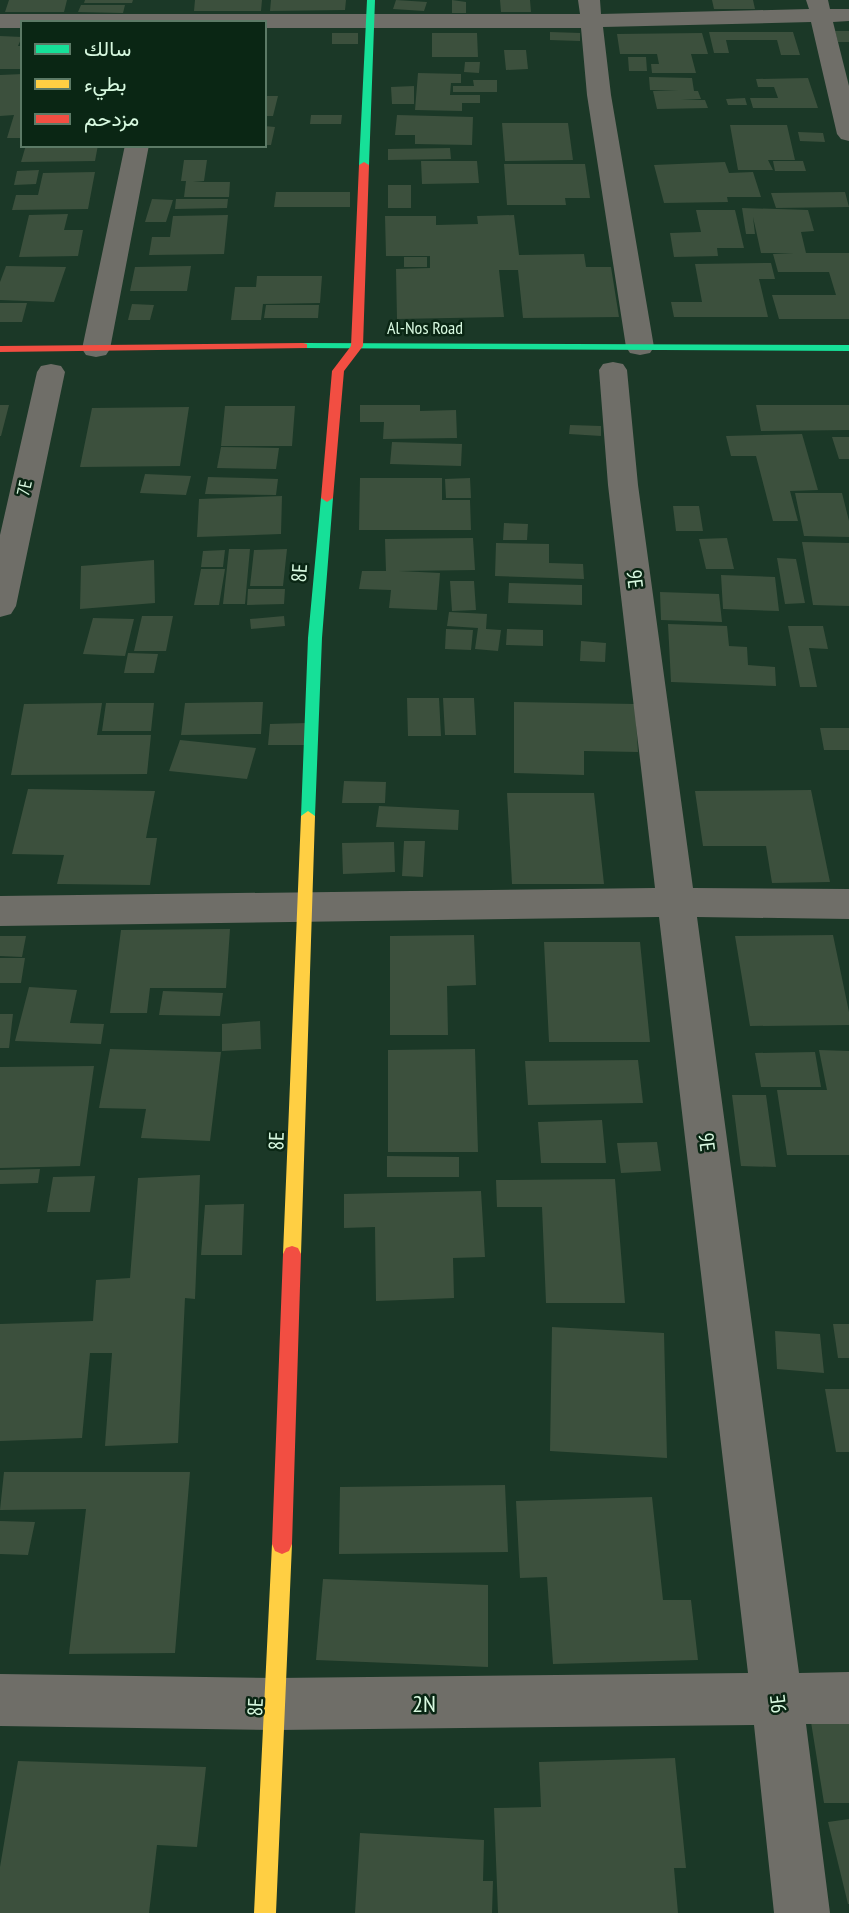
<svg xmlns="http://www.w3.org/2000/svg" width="849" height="1913" font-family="'PT Sans Narrow',Vazirmatn,sans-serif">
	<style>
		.building { fill: #3c503d }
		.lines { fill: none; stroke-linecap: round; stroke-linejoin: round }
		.street { fill: #6f6e68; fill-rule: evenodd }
		.fast { fill: #16e098; fill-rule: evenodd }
		.slow { fill: #ffcf43; fill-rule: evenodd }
		.jam { fill: #f24e42; fill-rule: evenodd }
		.labels { text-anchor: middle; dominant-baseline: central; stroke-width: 5; stroke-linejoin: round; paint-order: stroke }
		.far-street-label { font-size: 18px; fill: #d8f9e0; stroke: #0a2614 }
		.street-label { font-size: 21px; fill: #d8f9e0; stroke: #0a2614 }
		.near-street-label { font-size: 24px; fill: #d8f9e0; stroke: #0a2614 }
	</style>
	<rect width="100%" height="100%" fill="#1b3827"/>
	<path class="building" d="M9,0H67L64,12H5Z
		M85,0H133L132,3H84Z
		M195,0H262L261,11H194Z
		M271,0H346L345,10L270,11Z
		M396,0L427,2L424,11L393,9Z
		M452,0L466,2V13H452Z
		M500,0H530L531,12H501Z
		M712,0H753L755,9H714Z
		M81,5H125L123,13L78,12Z
		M835,31H849V42H838Z
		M550,32L580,33V41L550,40Z
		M709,32H793L800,55H781L777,40H726L729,53H714Z
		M332,33H358V44H332Z
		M432,33H477L478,57H432Z
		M702,33L708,54H691L696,73H652L651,64H659L657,54H620L617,34Z
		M0,36L22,37L18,46H23V69H0Z
		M504,50H526L528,69L506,70Z
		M628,57H646L647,71H629Z
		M465,62H480L479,73L464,72Z
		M418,73L461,74V83H451L450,95H480V103H462V111L415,110Z
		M23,74V138H7L14,115L0,116V75Z
		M649,77L692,78L694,91H698L701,99L681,100H705L708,108L657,109L653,91L678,90H650Z
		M808,78L818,108H753L750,98H778L774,87H758L756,79Z
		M473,80H497V92H453V86H474Z
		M414,86V104H392L391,87Z
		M264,96H278L273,116H264Z
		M745,98L747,105H728L726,99Z
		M311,115H342L341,124H310Z
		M397,115L473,117L472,145L415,144V135H395Z
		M502,123H568L573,160L505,161Z
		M730,125H787L795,160H768L773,170H738Z
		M264,126L275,127L271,145H264Z
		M798,132L823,133L825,142L800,141Z
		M26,145H98L95,161L21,162Z
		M450,148L451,159L388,160V149Z
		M184,160H207L204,181L193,182H230L229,197H184L186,181H181Z
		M421,161H477L479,183L422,184Z
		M773,161H803L806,171H775Z
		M725,162L729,173L753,172L761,197H727L728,202L664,203L654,165Z
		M504,164H585L590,198H565L566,205H507Z
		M39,170L36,184L14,185L17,171Z
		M95,172L88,209L12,210L16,195H38L43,173Z
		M388,185H411V208H388Z
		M276,192H350V207H274Z
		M845,192L849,207L776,208L771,193Z
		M152,199L173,200L166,222H145Z
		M176,199H228L227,208L175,209Z
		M742,208L808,210L814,231L801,232L806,253H849V319H779L772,295H836L829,272H778L773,254L794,253H761L753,217L755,234H746Z
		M696,210H735L744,248H717L718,256L674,257L670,233L701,232Z
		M68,214L64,230H83L78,256L19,257L29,215Z
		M228,215L224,254L149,255L152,237H170L173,216Z
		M514,215L519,255L584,254L586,267H611L619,317L523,318L518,270H499L504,317L397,319L396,269L430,268V256H386L385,216H436V225L478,224L477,216Z
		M404,257H427V267H404Z
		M771,263L775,279H759L768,317H674L671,302H702L695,264Z
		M6,266L66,267L54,302L0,300V282Z
		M191,266L187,291H130L135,267Z
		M257,276H322L320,303L263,304L261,320H231L235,287H256Z
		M0,303H27L22,322H0Z
		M132,304L154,305L150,320H128Z
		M266,305H319L318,318H264Z
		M0,405H9L1,436H0Z
		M360,405H420V411L456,410L457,438L383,439L384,422H360Z
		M756,405H849V430L761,431Z
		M225,406H295L292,446H221Z
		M189,407L180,466L80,467L92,408Z
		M570,425L601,426V436L569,434Z
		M802,434L818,490L790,491L798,521H773L756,456H731L726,436Z
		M832,437H849V459H839Z
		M392,442L462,444L461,466L390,464Z
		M221,447L279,448L276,469L217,468Z
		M145,474L191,476L186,495L140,493Z
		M208,477L278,479L276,495L205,494Z
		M360,478H442V500H470L471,530H359Z
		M470,478L471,498H446L445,479Z
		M795,493H842L849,521V537L804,536Z
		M282,496L281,534L197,537L199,499Z
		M673,506H699L703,531H676Z
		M504,523L528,524L527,540H503Z
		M473,538L475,570L399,571L440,573L437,610L389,608L391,590L359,589L362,571H386L385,539Z
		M727,538L734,569H706L699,539Z
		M802,542L849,543V606L813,605Z
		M496,543L549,544V563L583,564L584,579L495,576Z
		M229,549H250L245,604H223Z
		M287,549L283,586H250L254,550Z
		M225,550L223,567H201L203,551Z
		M777,558L796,559L805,603L785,604Z
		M154,560L155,603L80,609L81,566Z
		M201,569H225L219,605H194Z
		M721,575L775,577L779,611L723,609Z
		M450,581H474L476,610L452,611Z
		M509,583L582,585V605L508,603Z
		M248,589H285L284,604L247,605Z
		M660,592L719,594L722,622L661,620Z
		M449,612L487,614L486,629L501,630L498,651L475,649L478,628L447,626Z
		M142,616H173L166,651H134Z
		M284,616L285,626L251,629L250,619Z
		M93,618L134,619L125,656L83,654Z
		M668,624L727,626L729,646L747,647L748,665L775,667L776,686L671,682Z
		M788,626H823L828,649L809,648L817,687H800Z
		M446,629L473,630L471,650L445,649Z
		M507,629L543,630V646L506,645Z
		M581,641L606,643L605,662L580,661Z
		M128,653L158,654L154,673H124Z
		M407,698H439L441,736H408Z
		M443,698H474L476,735H445Z
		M263,702L261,734L181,735L185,703Z
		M514,702L635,704L638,752L584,751V775L514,773Z
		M102,703L97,735H151L147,774L11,775L24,704Z
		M106,703H154L151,731H102Z
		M307,723L306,745H268L270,724Z
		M820,728H849V750H824Z
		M180,740L256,748L247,779L169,771Z
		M344,781L386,782L385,803H342Z
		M28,789L155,791L146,838H157L150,885L57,884L64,855L12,854Z
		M811,790L830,882L772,883L766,846H703L695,791Z
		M507,793H594L604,884H512Z
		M379,806L459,810L458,830L376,827Z
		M404,841H425L423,877L402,876Z
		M394,842L395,872L343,874L342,843Z
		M230,929L226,988H150L147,1013H110L121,930Z
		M474,935L476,985L447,986L448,1035H390V936Z
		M833,935L849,1012V1025L750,1026L735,936Z
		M0,936H26L22,957L0,956Z
		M544,942H640L650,1042H549Z
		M0,958H25L21,983H0Z
		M29,987L77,990L70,1023L104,1024L101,1044L15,1041Z
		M163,991L223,993L220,1016L159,1015Z
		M0,1014H13L9,1048H0Z
		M260,1021L261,1049L222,1051V1024Z
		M110,1049L221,1052L210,1141L141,1138L146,1109L99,1108Z
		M475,1049L478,1152H388V1050Z
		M819,1050L849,1051V1155H787L777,1090H827Z
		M815,1052L821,1087H761L755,1053Z
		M638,1060L643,1103L528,1105L525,1061Z
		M94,1066L80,1166L0,1168V1067Z
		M732,1095H766L776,1167L741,1166Z
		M602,1120L606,1163H541L538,1122Z
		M657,1142L661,1171L621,1173L617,1143Z
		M387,1156L459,1157V1177H387Z
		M40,1169L38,1183L0,1184V1170Z
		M200,1175L195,1299L185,1298L178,1443L105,1446L112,1353H90L82,1438L0,1441V1324L93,1321L96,1280L130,1278L138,1178Z
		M95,1176L90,1212H47L53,1177Z
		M615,1179L625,1303H546L542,1207H497L496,1180Z
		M481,1191L485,1257L453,1258L454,1298L376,1301L375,1227L344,1228V1194Z
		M244,1204L242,1255H201L205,1205Z
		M833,1324H849V1358H838Z
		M552,1327L664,1333L667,1458L550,1451Z
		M775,1331L820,1334L824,1373L777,1369Z
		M825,1389H849V1452H836Z
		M4,1472H190L175,1653L69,1654L86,1509L0,1510Z
		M505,1485L508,1552L339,1554L340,1487Z
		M652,1497L663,1600H691L698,1660L553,1664L547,1577L520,1578L516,1501Z
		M0,1521L35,1522L28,1555L0,1554Z
		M323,1579L488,1585V1667L316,1660Z
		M849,1721V1803H824L811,1722Z
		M675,1758L686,1868H674L678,1913H498L494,1808L541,1807L539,1762Z
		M18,1761L206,1767L197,1847L157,1845L149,1913H0V1867Z
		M849,1819V1904H848L828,1822Z
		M360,1833L484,1840L483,1881H493L492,1913H355Z"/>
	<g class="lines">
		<path class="street" d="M578,0H600L601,14L809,9L806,0H828L830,9H849V21L833,22L849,86V141L841,139L837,134L811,22L603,27L611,95L654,347L650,353L640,355L630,353L626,347L587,95L581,28H264V23H23V28H0V14H580Z
			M125,145H149L110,349L106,355L96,357L86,355L82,349Z
			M613,362L623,364L627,370L638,485L693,888L849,889V919L697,917L799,1673L849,1672V1724H806L830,1913H774L754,1725L276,1730L0,1726V1674L276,1678L748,1673L659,917L0,926V896L655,888L608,485L599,370L603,364Z
			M51,364L61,366L65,372L16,606L11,614L0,617V535L37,372L41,366Z"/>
		<path class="fast" d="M367,0H375L369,165L364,168L359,165Z
			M303,343L849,345V351L299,348V344Z
			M327,494L333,498L322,638L315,816L308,821L301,816L308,638L321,498Z"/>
		<path class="slow" d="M308,811L315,816L301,1254L298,1260L292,1262L286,1260L283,1254L301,816Z
			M282,1534L289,1537L292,1544L276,1913H254L272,1544L275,1537Z"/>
		<path class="jam" d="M364,162L369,165L363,346L344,371L333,498L327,502L321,498L332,371L351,346L359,165Z
			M303,343L307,344V348L0,352V346Z
			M292,1246L298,1248L301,1254L292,1544L289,1551L282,1554L275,1551L272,1544L283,1254L286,1248Z"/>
	</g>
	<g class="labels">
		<g class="far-street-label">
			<text x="425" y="327">Al-Nos Road</text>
			<text transform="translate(24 488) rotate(-78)">7E</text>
		</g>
		<g class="street-label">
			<text transform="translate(299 573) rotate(-86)">8E</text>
			<text transform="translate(635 579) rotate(83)">9E</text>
			<text transform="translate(276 1141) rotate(-88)">8E</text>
			<text transform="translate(707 1142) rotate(83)">9E</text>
			<text transform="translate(778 1704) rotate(-97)">9E</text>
			<text transform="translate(255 1707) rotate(-87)">8E</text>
		</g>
		<g class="near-street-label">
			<text x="424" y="1703">2N</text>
		</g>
	</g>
	<rect x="21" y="21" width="245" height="126" fill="#0a2614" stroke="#5c7a66" stroke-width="2"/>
	<rect x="35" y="44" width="35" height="10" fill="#16e098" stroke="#5c7a66" stroke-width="2"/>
	<text x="84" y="56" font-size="21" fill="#d8f9e0">سالك</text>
	<rect x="35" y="79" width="35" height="10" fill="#ffcf43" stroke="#5c7a66" stroke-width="2"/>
	<text x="84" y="91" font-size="21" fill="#d8f9e0">بطيء</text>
	<rect x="35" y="114" width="35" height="10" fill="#f24e42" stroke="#5c7a66" stroke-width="2"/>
	<text x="84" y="126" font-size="21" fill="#d8f9e0">مزدحم</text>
</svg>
